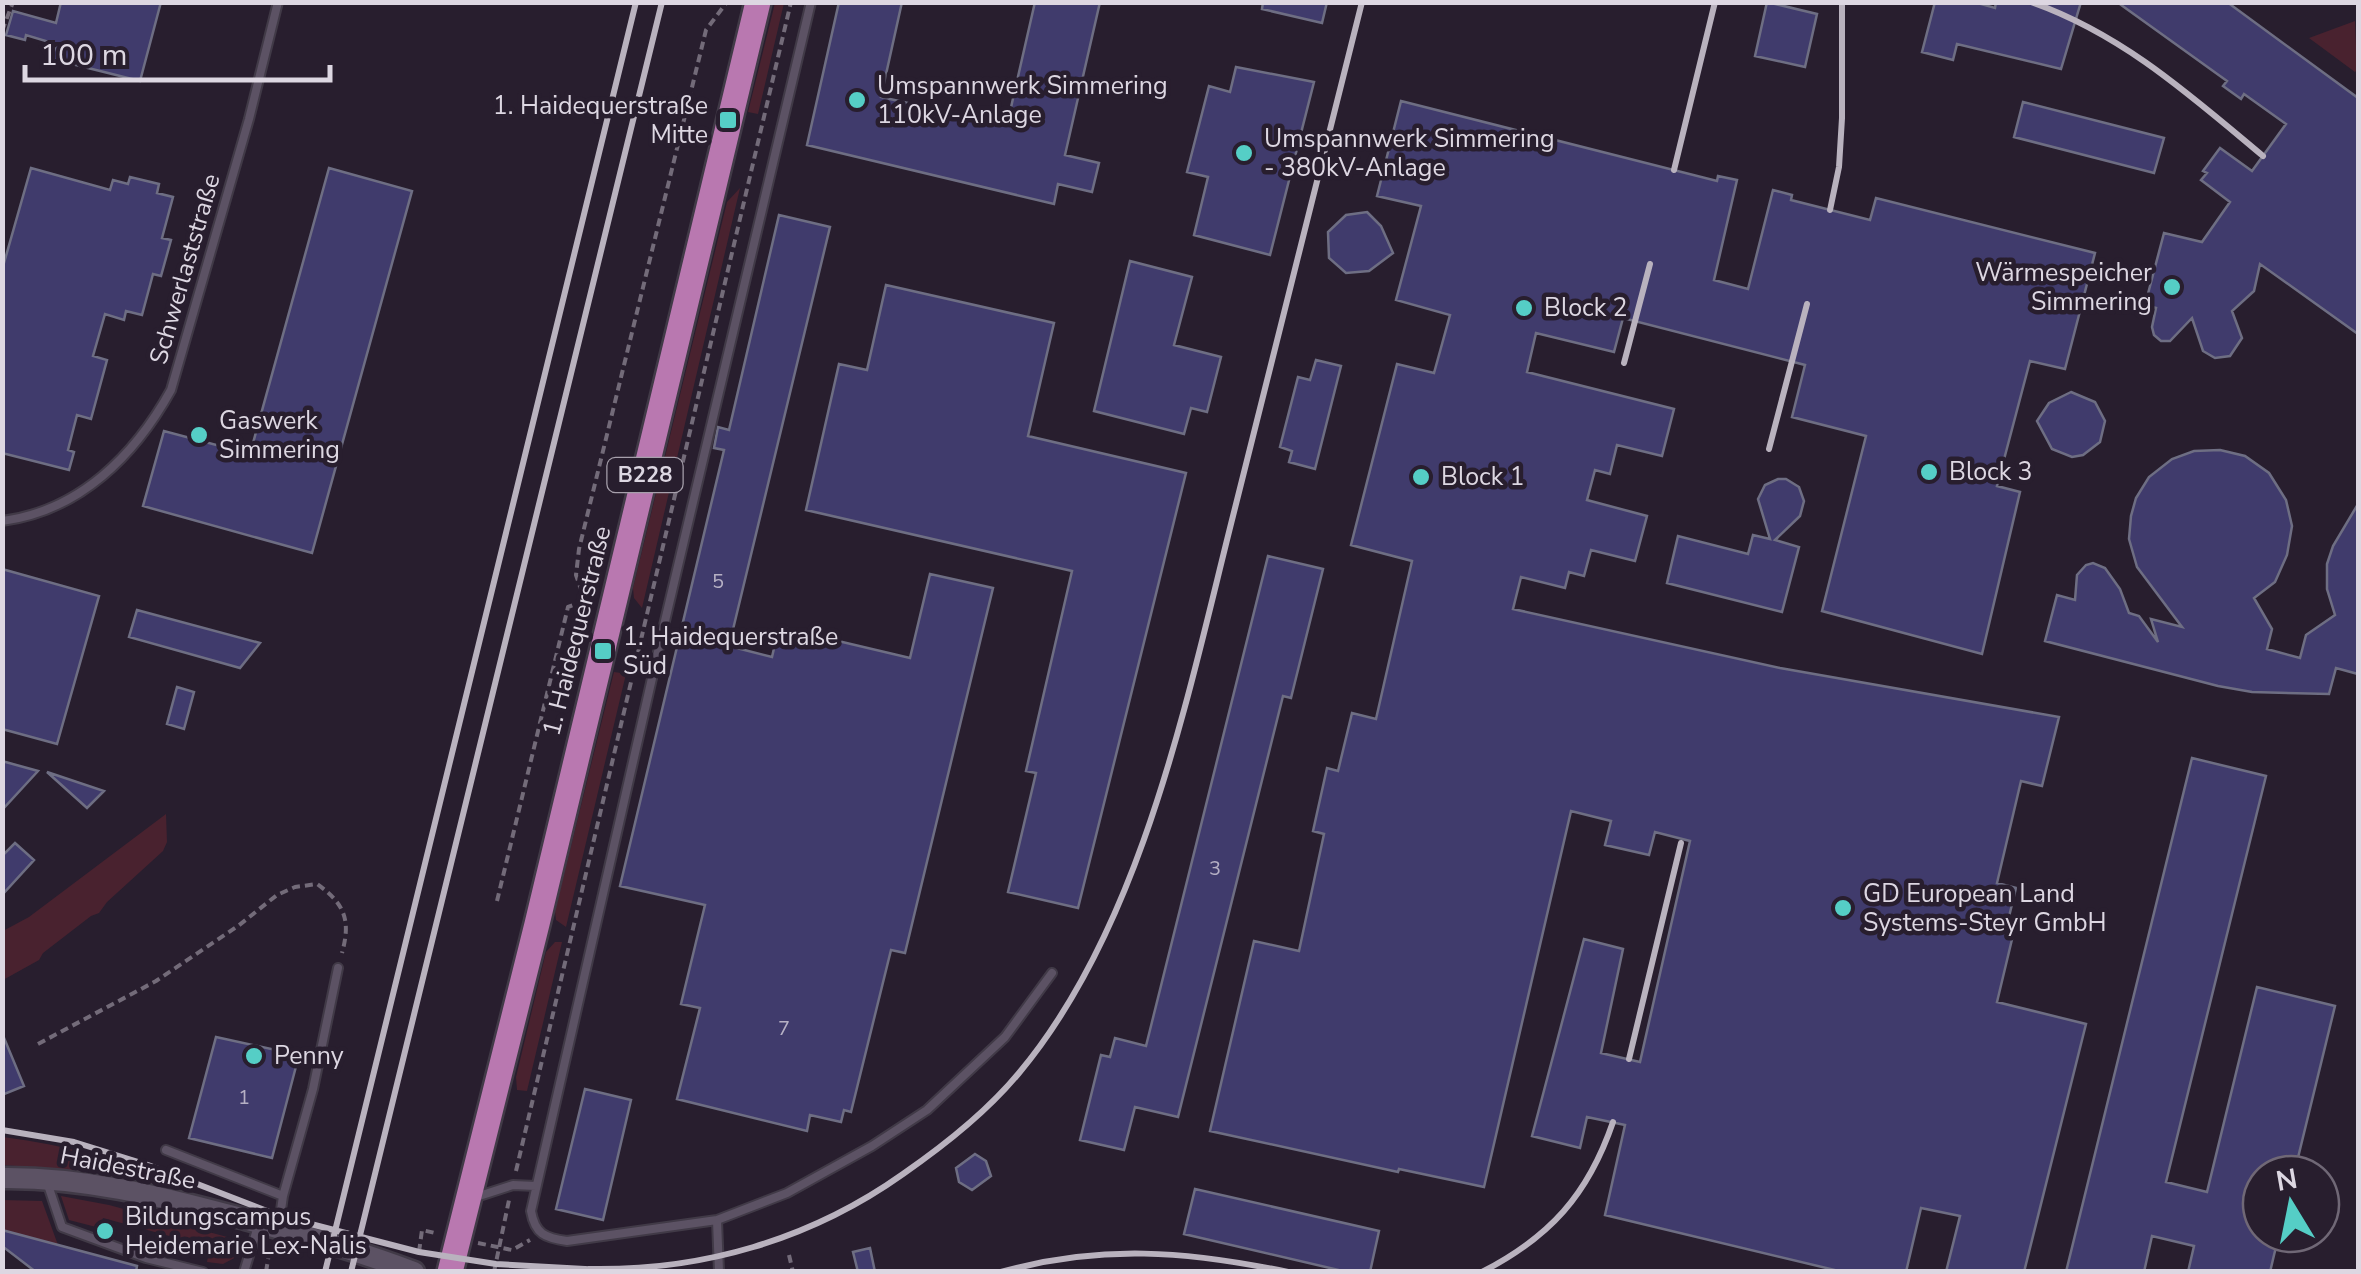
<svg xmlns="http://www.w3.org/2000/svg" width="2361" height="1274" font-family="'Nunito Sans',sans-serif">
	<style>
		.green { fill: #49222f }
		.building { fill: #403b6c; stroke: #6e6e83; stroke-width: 2.5 }
		.lines { fill: none; stroke-linecap: round; stroke-linejoin: round }
		.service-casing { stroke: #413a47; stroke-width: 12 }
		.tertiary-casing { stroke: #413a47; stroke-width: 25 }
		.primary-casing { stroke: #413a47; stroke-width: 30 }
		.path { stroke: #736b79; stroke-width: 4; stroke-dasharray: 8 5; stroke-linecap: butt }
		.service { stroke: #5c5264; stroke-width: 8 }
		.tertiary { stroke: #5c5264; stroke-width: 20 }
		.primary { stroke: #b978b0; stroke-width: 25 }
		.rail { stroke: #b9b2be; stroke-width: 6 }
		.poi-dot { fill: #55cec6; stroke: #281e2e; stroke-width: 4 }
		.labels { text-anchor: middle; dominant-baseline: central; stroke-width: 9; stroke-linejoin: round; paint-order: stroke }
		.number-label { font-size: 20px; fill: #b6b0c4 }
		.shield { fill: #281e2e; stroke: #a7a0ac; stroke-width: 2.5 }
		.shield-label { font-size: 22px; font-weight: bold; fill: #ddd7e2 }
		.poi-label { font-size: 25px; fill: #ddd7e2; stroke: #281e2e; text-anchor: start }
		.street-label { font-size: 25px; fill: #ddd7e2; stroke: #281e2e }
	</style>
	<rect width="100%" height="100%" fill="#281e2e"/>
	<path class="green" d="M775,3H784L758,114L748,112Z
		M2355,21L2357,70L2355,72L2309,38Z
		M740,188L642,608L634,598L633,588L727,202Z
		M625,656L630,657L566,927L556,920L555,911L614,672L621,673Z
		M166,814L167,842L163,851L107,902L99,913L91,916L43,953L39,960L3,980V931L29,917Z
		M555,942H562L527,1091L517,1090L516,1077L546,952Z
		M3,1137C68,1145 128,1163 190,1186L193,1191L96,1172L3,1165Z
		M61,1196L109,1205L242,1241L238,1256L223,1264L207,1262L210,1247L103,1218L100,1228L69,1220Z
		M2,1200L42,1201L58,1245L3,1230Z"/>
	<path class="building" d="M61,2H161L140,81L52,59L56,44L26,35L25,40L6,35L13,11L56,23Z
		M839,2H902L881,97L1007,125L1035,2H1100L1065,155L1099,163L1092,192L1058,184L1054,204L807,145Z
		M1263,2H1327L1322,23L1262,9Z
		M1767,2L1817,14L1805,67L1755,56Z
		M1935,2H1974L1995,8L1996,2H2081L2061,69L1957,44L1953,60L1922,52Z
		M2117,2H2227L2358,98V334L2260,264L2254,291L2232,311L2242,338L2230,356L2215,358L2203,351L2192,318L2170,341H2161L2154,335L2152,327L2156,308L2145,305L2164,233L2202,242L2230,202L2201,180L2207,173L2203,171L2220,148L2252,171L2286,124L2244,94L2241,99L2223,86L2227,81Z
		M1236,67L1314,82L1270,255L1194,235L1208,177L1187,172L1209,86L1230,92Z
		M1401,101L1717,181L1718,176L1737,180L1714,280L1748,289L1773,190L1792,195L1791,200L1870,220L1876,198L2095,253L2065,369L2030,361L1997,486L2020,492L1982,654L1822,611L1866,436L1792,417L1805,365L1623,318L1614,352L1536,333L1527,372L1674,409L1662,456L1617,445L1610,474L1595,470L1587,500L1647,516L1635,561L1591,550L1584,576L1569,572L1565,588L1521,577L1513,609L1780,668L2059,717L2042,786L2021,781L1997,883L2016,888L2006,929L2014,931L1997,1002L2086,1024L2024,1272H1946L1960,1216L1921,1208L1906,1272H1843L1605,1215L1625,1125L1587,1117L1580,1148L1532,1136L1584,939L1623,949L1601,1053L1640,1062L1690,841L1655,832L1649,855L1605,845L1611,821L1571,811L1484,1187L1399,1169L1398,1172L1210,1131L1254,941L1299,951L1324,834L1313,831L1327,768L1338,771L1352,713L1376,719L1412,561L1351,545L1397,364L1434,373L1450,315L1396,300L1421,206L1377,196Z
		M2023,102L2164,138L2154,173L2014,137Z
		M31,168L110,190L113,180L128,184L130,177L159,184L157,193L173,197L162,238L171,240L161,276L153,274L142,315L126,311L124,320L105,314L93,356L107,360L91,419L77,415L68,450L74,452L69,470L2,453V270Z
		M329,168L412,191L312,553L143,506L164,431L250,454Z
		M1367,212L1381,226L1393,253L1369,271L1346,273L1329,258L1328,232L1346,215Z
		M779,215L830,227L729,646L772,657L779,627L910,658L930,574L993,588L905,953L891,950L851,1112L844,1110L841,1122L810,1115L807,1131L677,1099L700,1008L681,1004L705,905L620,886L724,450L714,448L718,427L729,430Z
		M1130,261L1192,277L1174,345L1221,357L1207,412L1191,408L1184,434L1094,411Z
		M886,285L1054,323L1028,436L1186,473L1078,908L1008,892L1036,773L1026,771L1072,571L806,510L839,364L867,370Z
		M1316,360L1341,366L1315,469L1289,462L1292,451L1280,447L1298,377L1310,380Z
		M2071,392L2095,402L2105,421L2100,442L2083,455L2072,457L2052,449L2037,421L2049,403Z
		M2220,450L2245,456L2269,473L2286,500L2292,526L2287,555L2275,582L2254,598L2272,629L2267,649L2300,658L2306,635L2335,615L2327,589V564L2333,546L2358,504V674L2336,668L2329,694L2252,692L2218,686L2045,641L2057,595L2075,600L2077,575L2086,565L2093,563L2105,568L2120,589L2129,613L2139,616L2158,642L2151,619L2182,627L2137,567L2129,539L2131,516L2136,498L2149,477L2172,459L2194,451Z
		M1778,479H1786L1799,487L1804,501L1800,516L1775,540L1799,547L1782,612L1667,583L1678,536L1748,554L1753,535L1770,539L1758,499L1765,485Z
		M1268,556L1323,569L1291,698L1283,696L1178,1117L1135,1107L1124,1150L1080,1140L1101,1055L1110,1057L1115,1038L1146,1046Z
		M2,569L99,596L57,744L2,729Z
		M137,610L260,643L240,668L129,637Z
		M177,687L194,692L184,729L167,724Z
		M2192,758L2266,776L2166,1182L2207,1192L2257,987L2335,1006L2294,1174H2261V1234H2279L2270,1272H2188L2194,1246L2152,1236L2144,1272H2066Z
		M2,761L38,771L2,810Z
		M47,772L104,791L87,808Z
		M15,843L34,860L2,895V856Z
		M2,1033L24,1086L2,1095Z
		M216,1037L299,1055L272,1158L189,1138Z
		M585,1089L631,1100L603,1220L556,1209Z
		M975,1154L986,1161L991,1176L972,1190L959,1182L956,1168Z
		M1195,1189L1379,1231L1370,1272H1347L1184,1234Z
		M2,1230L137,1266L136,1272H36L2,1246Z
		M870,1248L875,1272H858L853,1252Z"/>
	<g class="lines">
		<g class="service-casing">
			<path id="service" d="M2,521C80,511 135,455 171,390L249,119L278,2
				M166,1150L283,1196L313,1089L338,968
				M47,1182L62,1227L146,1258L203,1272
				M473,1198L513,1185L536,1186
				M717,1220L567,1241C545,1238 535,1234 531,1211L665,621L811,2
				M279,1224L283,1196
				M244,1272L259,1223
				M719,1272L717,1220L787,1193L872,1146L927,1110L1005,1037L1052,973"/>
		</g>
		<g class="tertiary-casing">
			<path id="tertiary" d="M2,1178C84,1177 159,1196 237,1217C297,1233 356,1250 414,1272"/>
		</g>
		<g class="primary-casing">
			<path id="primary" d="M450,1272L537,924L758,2"/>
		</g>
		<path class="path" d="M2,31L13,2
			M589,602L585,601L576,575L579,549L706,30L727,2
			M497,901L568,607L585,601
			M38,1044L156,981L238,926L277,895L295,887L317,884C345,904 351,920 342,953
			M516,1171L791,2
			M478,1243L512,1250L530,1240
			M419,1252L422,1230L435,1233
			M789,1255L793,1272
			M266,1272L270,1247
			M494,1272L509,1200"/>
		<use href="#service" class="service"/>
		<use href="#tertiary" class="tertiary"/>
		<use href="#primary" class="primary"/>
		<path class="rail" d="M2031,2C2122,34 2190,95 2263,156
			M1674,170L1715,2
			M1830,210L1839,167L1842,118V2
			M1624,363L1650,264
			M1769,449L1807,304
			M1629,1059L1681,843
			M2,1130L74,1142L148,1165L280,1216L419,1252L496,1264L603,1270
			M589,1269C702,1271 810,1240 903,1174C945,1145 986,1113 1019,1073C1142,926 1187,698 1233,516C1276,345 1319,173 1362,2
			M325,1272L636,2
			M351,1272L662,2
			M1001,1272C1101,1244 1187,1251 1288,1272
			M1482,1272C1550,1237 1588,1195 1613,1122"/>
	</g>
	<g class="poi-dot">
		<circle cx="857" cy="100" r="10"/>
		<rect x="718" y="110" width="20" height="20" rx="5"/>
		<circle cx="1244" cy="153" r="10"/>
		<circle cx="2172" cy="287" r="10"/>
		<circle cx="1524" cy="308" r="10"/>
		<circle cx="199" cy="435" r="10"/>
		<circle cx="1929" cy="472" r="10"/>
		<circle cx="1421" cy="477" r="10"/>
		<rect x="593" y="641" width="20" height="20" rx="5"/>
		<circle cx="1843" cy="908" r="10"/>
		<circle cx="254" cy="1056" r="10"/>
		<circle cx="105" cy="1231" r="10"/>
	</g>
	<g class="labels">
		<g class="number-label">
			<text x="718" y="581">5</text>
			<text x="1215" y="868">3</text>
			<text x="784" y="1028">7</text>
			<text x="244" y="1097">1</text>
		</g>
		<rect class="shield" x="607.5" y="458" width="75" height="34" rx="8"/>
		<g class="shield-label">
			<text x="645" y="475">B228</text>
		</g>
		<g class="poi-label">
			<text x="877" y="86">Umspannwerk Simmering<tspan x="877" dy="29">110kV-Anlage</tspan></text>
			<text x="708" y="106" text-anchor="end">1. Haidequerstraße<tspan x="708" dy="29">Mitte</tspan></text>
			<text x="1264" y="139">Umspannwerk Simmering<tspan x="1264" dy="29">- 380kV-Anlage</tspan></text>
			<text x="2152" y="273" text-anchor="end">Wärmespeicher<tspan x="2152" dy="29">Simmering</tspan></text>
			<text x="1544" y="308">Block 2</text>
			<text x="219" y="421">Gaswerk<tspan x="219" dy="29">Simmering</tspan></text>
			<text x="1949" y="472">Block 3</text>
			<text x="1441" y="477">Block 1</text>
			<text x="623" y="637">1. Haidequerstraße<tspan x="623" dy="29">Süd</tspan></text>
			<text x="1863" y="894">GD European Land<tspan x="1863" dy="29">Systems-Steyr GmbH</tspan></text>
			<text x="274" y="1056">Penny</text>
			<text x="125" y="1217">Bildungscampus<tspan x="125" dy="29">Heidemarie Lex-Nalis</tspan></text>
		</g>
		<g class="street-label">
			<text transform="translate(185 269) rotate(-74)">Schwerlaststraße</text>
			<text transform="translate(577 631) rotate(-76)">1. Haidequerstraße</text>
			<text transform="translate(128 1168) rotate(11)">Haidestraße</text>
		</g>
	</g>
	<rect width="2361" height="1274" fill="none" stroke="#ddd7e2" stroke-width="10"/>
	<g transform="translate(2291 1204) rotate(350)"><circle r="48" fill="#281e2e" stroke="#706876" stroke-width="2.5"/>
	<path d="M0-8L18 38L0 25L-18 38Z" fill="#55cec6"/>
	<text y="-15" font-size="28" font-weight="bold" text-anchor="middle" fill="#ddd7e2">N</text>
	</g>
	<path d="M25 65v15h305v-15" fill="none" stroke="#ddd7e2" stroke-width="5"/>
	<text x="40" y="65" font-size="30" fill="#ddd7e2" stroke="#281e2e" stroke-width="8" paint-order="stroke">100 m</text>
</svg>
